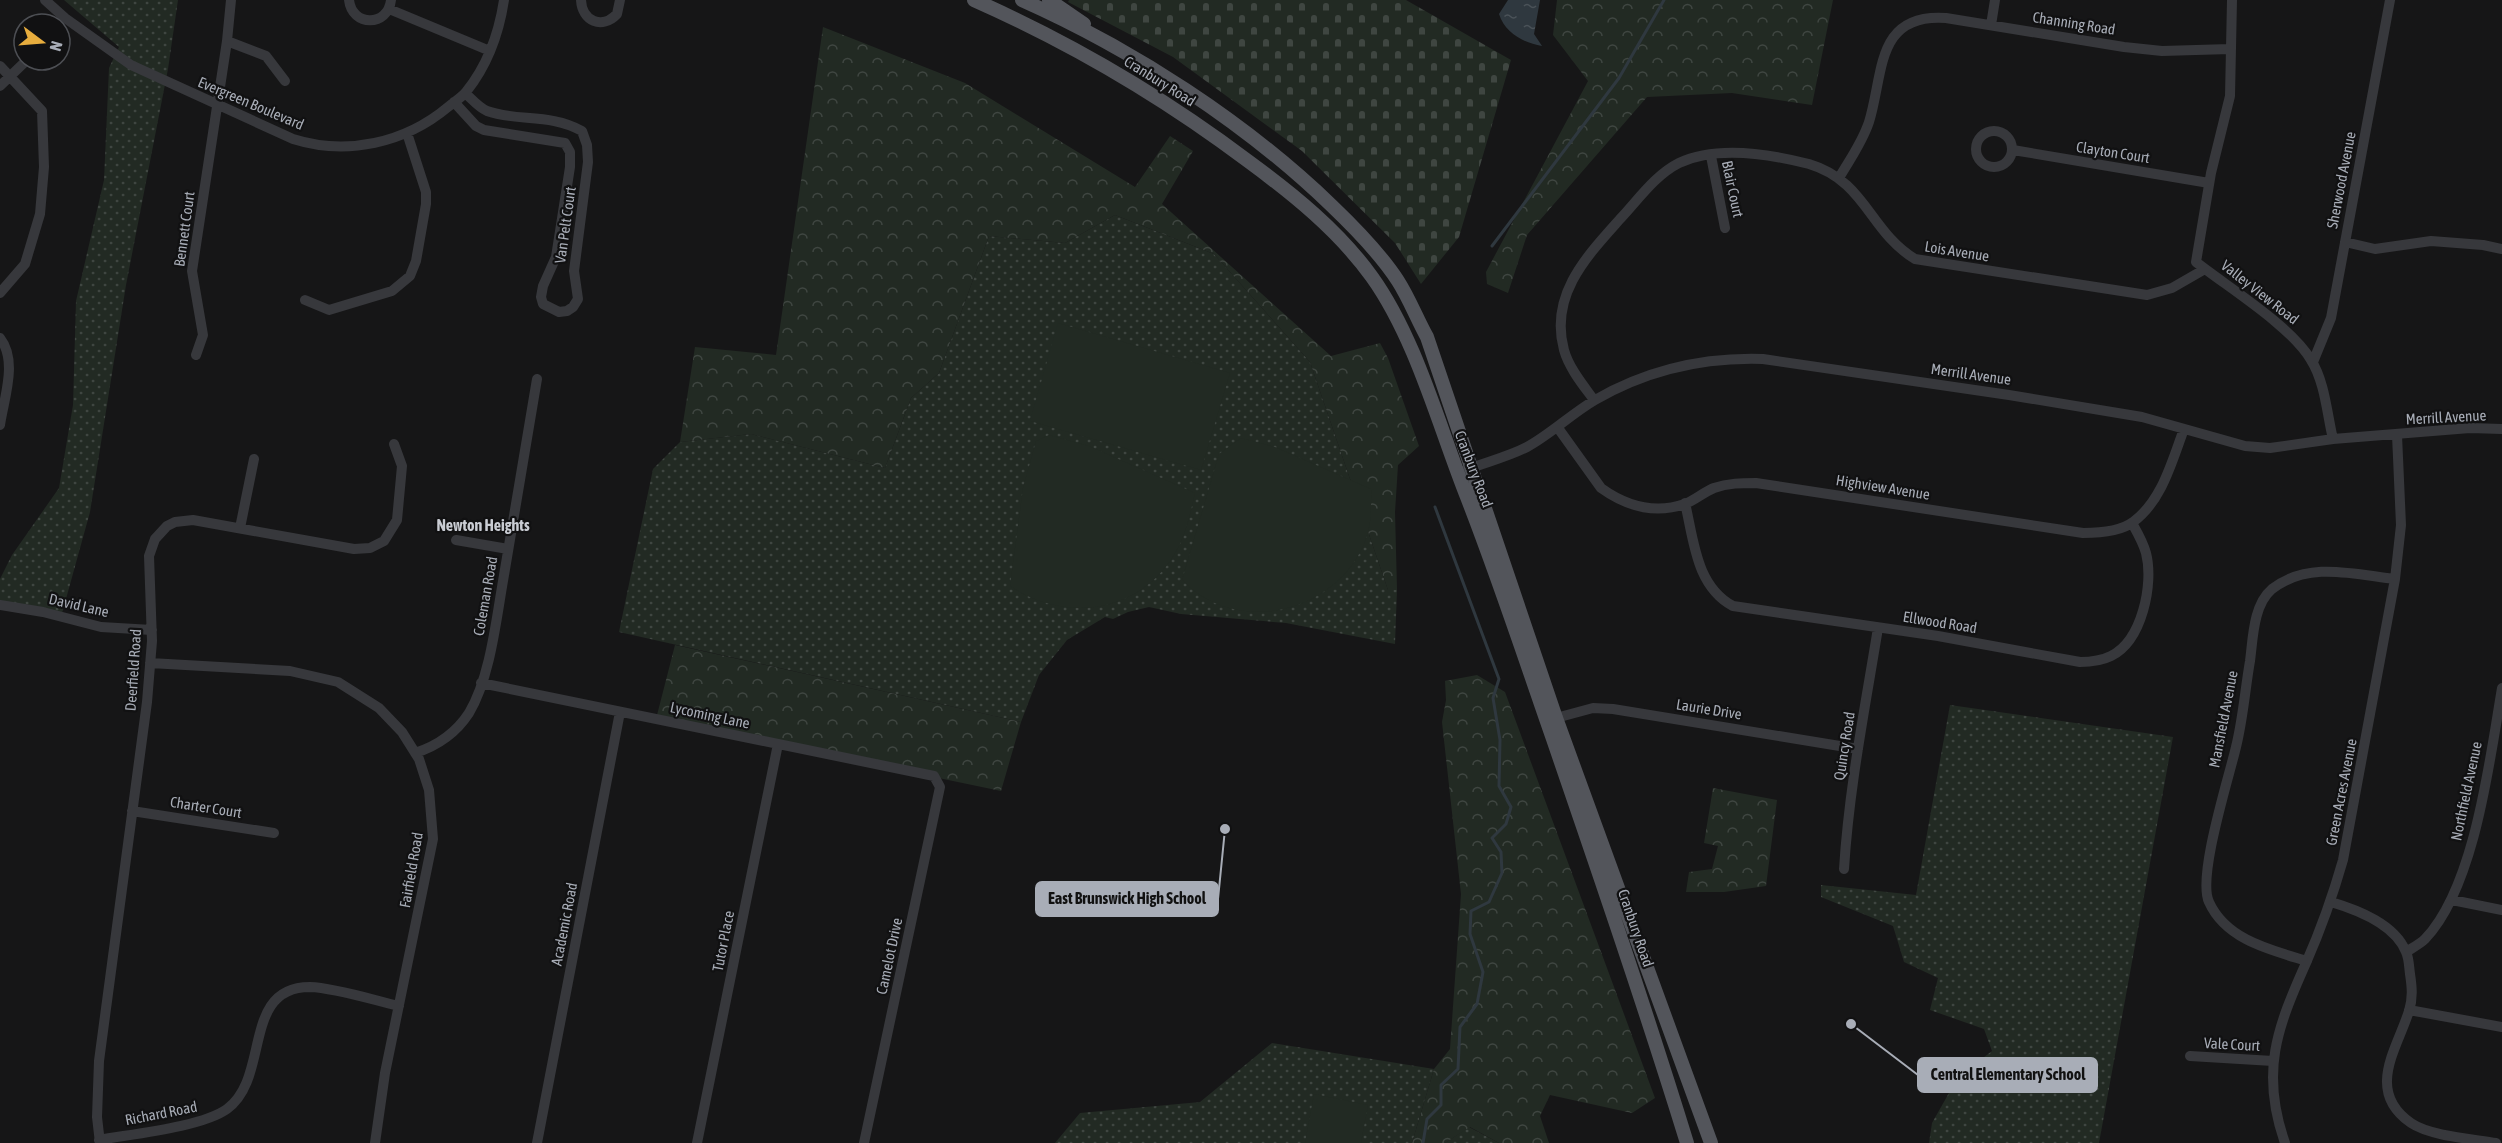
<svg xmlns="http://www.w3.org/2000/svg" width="2502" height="1143" font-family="'Asap Condensed',sans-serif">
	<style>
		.grass { fill: url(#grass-dots) }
		.forest { fill: url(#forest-crowns) }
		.cemetery { fill: url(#cemetery-stones) }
		.pitch { fill: #222a23 }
		.water { fill: url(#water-ripples) }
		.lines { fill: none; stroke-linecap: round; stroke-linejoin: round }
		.stream { stroke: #2f383f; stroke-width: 3 }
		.minor { stroke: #37383c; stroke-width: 10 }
		.major { stroke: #53555b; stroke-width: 14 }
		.labels { text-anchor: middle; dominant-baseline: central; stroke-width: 4.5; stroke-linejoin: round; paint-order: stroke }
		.street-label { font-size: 15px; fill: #a8adb7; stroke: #111112 }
		.neighbourhood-label { font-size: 16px; font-weight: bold; fill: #c9ccd3; stroke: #111112 }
		.leader { fill: none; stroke: #a8adb7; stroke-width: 2 }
		.callout-dot { fill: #a8adb7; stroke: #111112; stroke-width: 2 }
		.callout { fill: #a8adb7; stroke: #a8adb7; stroke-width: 2 }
		.callout-label { font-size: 16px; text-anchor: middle; font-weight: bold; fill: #111 }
	</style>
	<defs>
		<pattern id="grass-dots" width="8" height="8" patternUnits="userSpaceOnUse" patternTransform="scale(1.5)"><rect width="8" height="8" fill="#222a23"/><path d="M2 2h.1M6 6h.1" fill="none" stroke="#3f4641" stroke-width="1.8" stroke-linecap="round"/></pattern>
		<pattern id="forest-crowns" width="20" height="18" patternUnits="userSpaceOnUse" patternTransform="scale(1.5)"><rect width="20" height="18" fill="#222a23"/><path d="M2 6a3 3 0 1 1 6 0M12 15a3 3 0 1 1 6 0" fill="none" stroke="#3f4641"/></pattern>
		<pattern id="cemetery-stones" width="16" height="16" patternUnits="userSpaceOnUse" patternTransform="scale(1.5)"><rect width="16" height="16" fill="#222a23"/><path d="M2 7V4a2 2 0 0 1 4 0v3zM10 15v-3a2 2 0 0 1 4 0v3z" fill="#3f4641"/></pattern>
		<pattern id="water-ripples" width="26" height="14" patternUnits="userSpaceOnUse" patternTransform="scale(1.5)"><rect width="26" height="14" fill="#2f383f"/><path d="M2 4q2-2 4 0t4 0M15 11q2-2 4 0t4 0" fill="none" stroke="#4a5258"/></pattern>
	</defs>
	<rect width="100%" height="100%" fill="#161617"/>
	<path class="grass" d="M64,0H178L168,69L126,285L90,512L61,617L0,605V579L12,555L59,488L73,405L76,301L104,180L109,68L119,47Z
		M1115,215L1214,254L1310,362L1388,590H1397L1395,644L1286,623L1181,614L1149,607L1128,612L1113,619L1105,617L1067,640L1039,675L1021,722L619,632L653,469L680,442L751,434L885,468L911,398L939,373L989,236L1065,243Z
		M1950,705L2173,737L2099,1143H1929L1932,1123L1958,1077L1992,1051L1984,1029L1930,1010L1938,978L1904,962L1893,926L1821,897V885L1916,895Z
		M1272,1043L1434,1069L1412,1143H1055L1080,1113L1200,1102Z
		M1469,1127L1499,1143H1445Z"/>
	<path class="forest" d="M1557,0H1833L1812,105L1732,93L1647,97L1527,235L1508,293L1487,284L1486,272L1588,81L1553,35Z
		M823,27L965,83L1135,187L1170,136L1193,151L1162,204L1331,356L1380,343L1388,358L1419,446L1398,465L1395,512L1397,590H1388L1310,362L1214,254L1115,215L1065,243L989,236L939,373L911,398L885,468L751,434L680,442L695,347L776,355Z
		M675,645L1021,722L1001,791L656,719Z
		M1477,675L1505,692L1655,1098L1632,1113L1550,1095L1540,1116L1549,1143H1499L1470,1127L1445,1143H1412L1434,1069L1450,1049L1461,894L1442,722L1446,700L1445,681Z
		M1713,788L1777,800L1766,886L1724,892H1686L1689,872L1712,869L1718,846L1704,843Z"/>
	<path class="cemetery" d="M1069,0H1406L1511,60L1459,237L1421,284L1395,243L1302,151L1173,57L1068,2Z"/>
	<path class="pitch" d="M1058,323L1230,373L1201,470L1030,421Z
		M1049,435L1089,446L1195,493C1191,510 1187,530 1179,546C1146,612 1068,625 1010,586L1023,488L1036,441Z
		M1241,438L1275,447L1371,489C1371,508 1372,526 1364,544C1338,605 1257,632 1200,595C1194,591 1188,585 1182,580L1219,454Z
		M1314,1094L1368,1105L1361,1143H1305Z"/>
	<path class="water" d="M1508,0H1540L1534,34L1542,46C1524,43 1505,33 1499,14Z"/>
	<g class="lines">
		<path class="stream" d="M1492,246L1619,78L1664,0
			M1423,1143L1427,1119L1441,1105V1085L1458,1069L1460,1027L1477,1004L1483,972L1470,934L1471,911L1489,902L1502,873L1501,852L1492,838L1506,824L1511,807L1499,786L1500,740L1493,698L1499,679L1435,507"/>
		<path class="minor" d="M45,0L65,18L131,65L293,139C347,156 405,143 448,107C454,102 461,98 466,92C487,66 499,33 504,0
			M349,0C352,27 388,27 391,0
			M581,0C582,21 602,30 617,14L620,0
			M2232,0L2230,96L2211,173L2196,262C2229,288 2291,326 2311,360C2325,382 2327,414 2333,439
			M389,9L490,51
			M1991,25L1995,0
			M227,41L266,56L285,81
			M0,66L42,111L44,167L40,214L25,264L0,293
			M0,86L27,60
			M454,102L476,126L484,130L565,143L570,152V167L556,257L543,286L541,297L543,304L559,312L567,311L573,307L578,299L574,271L588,162L587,145L582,131C550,113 517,122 487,111C478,107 472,99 465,93
			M1976 149a18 18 0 1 1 36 0a18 18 0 1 1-36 0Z
			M2013,150L2209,183
			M1711,156L1725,228
			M1839,178C1850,159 1862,143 1869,122C1884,74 1875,13 1946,18L2124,47L2162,51L2230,49
			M2345,242L2375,249L2431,241L2483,245L2502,249
			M305,300L329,310L392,291L410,276L416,261L426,204V192L407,133
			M0,338C18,361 4,398 0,425
			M196,355L203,335L192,271L227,41L231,0
			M2313,362L2331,318L2390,0
			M1594,400C1583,385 1569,368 1564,350C1549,295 1587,256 1620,219C1638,200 1655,175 1679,163C1717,145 1770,154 1809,164C1866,181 1869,231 1915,259L2147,295L2172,288L2205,269
			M1558,428L1601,488C1626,506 1655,514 1685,504C1695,500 1704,492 1714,488C1728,483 1742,483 1756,483L2083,533C2098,533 2120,532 2133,522C2162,501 2172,461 2184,429
			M1466,470C1486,462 1508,457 1527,447C1551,434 1571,414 1595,400C1647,370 1702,357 1763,359L2009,395L2142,417L2245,446L2270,448L2333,439L2470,428L2502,429
			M1685,503C1694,541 1696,586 1733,606L1938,636L2080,662C2091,662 2101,661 2111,656C2142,641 2154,584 2146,553C2143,542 2137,532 2132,523
			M240,528L254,459
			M456,540L508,549
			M0,605L43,612L101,627L152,630
			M150,663L290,671L338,682L379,708L402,732L419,759L429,790L433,839L385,1073L375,1143
			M481,683L934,776L940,787L864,1143
			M1556,718L1593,708L1613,709L1858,749
			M415,753C437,746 456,733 469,713C490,678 496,621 503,581C514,514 526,446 537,379
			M132,811L274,833
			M1844,869C1849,788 1865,708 1878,628
			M2452,900L2502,910
			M2331,902C2358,910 2395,924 2406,952C2409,958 2409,967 2410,974C2412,987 2413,998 2409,1011C2397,1049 2365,1091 2411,1123C2430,1136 2473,1139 2496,1143
			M2406,952C2412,948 2420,944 2425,939C2475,887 2490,758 2502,688
			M2307,961C2271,950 2226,940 2209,902C2197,877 2229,777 2236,747C2243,719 2245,690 2250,661C2253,639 2253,605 2272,589C2308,561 2353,574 2395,579
			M2409,1010L2502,1027
			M2190,1056L2273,1061
			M99,1140C132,1134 202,1127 227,1109C271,1077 241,987 310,987C336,988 373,1000 399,1006
			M100,1143L97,1117L99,1061L147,702L152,641L149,556L155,539L167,526L175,522L193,520L354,549L370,548L384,541L397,520L402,466L394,444
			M537,1143L620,712
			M697,1143L778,744
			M2285,1143C2260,1072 2277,1028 2306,963C2321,929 2333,895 2343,860L2395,579L2401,525L2397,435"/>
		<path class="major" d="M974,0C1071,43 1163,97 1248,161C1293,194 1339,231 1372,277C1415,337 1438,423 1465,492C1497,573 1524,656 1553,739C1599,873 1645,1007 1687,1143
			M1022,0C1132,49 1245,122 1332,206C1355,228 1380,253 1398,281C1409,298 1417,319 1427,337L1556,718L1711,1143
			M1049,0L1084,24"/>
	</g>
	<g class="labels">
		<g class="street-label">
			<text transform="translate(2074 23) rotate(9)">Channing Road</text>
			<text transform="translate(1160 81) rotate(32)">Cranbury Road</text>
			<text transform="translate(251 103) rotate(23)">Evergreen Boulevard</text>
			<text transform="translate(2113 152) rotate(9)">Clayton Court</text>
			<text transform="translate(2341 180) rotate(-79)">Sherwood Avenue</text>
			<text transform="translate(1733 189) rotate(78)">Blair Court</text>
			<text transform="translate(565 225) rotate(-82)">Van Pelt Court</text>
			<text transform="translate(184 229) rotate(-82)">Bennett Court</text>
			<text transform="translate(1957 251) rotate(9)">Lois Avenue</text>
			<text transform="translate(2260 292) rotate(38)">Valley View Road</text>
			<text transform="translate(1971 374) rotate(8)">Merrill Avenue</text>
			<text transform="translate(2446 417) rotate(-3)">Merrill Avenue</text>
			<text transform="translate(1474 469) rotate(69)">Cranbury Road</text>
			<text transform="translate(1883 487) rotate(9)">Highview Avenue</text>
			<text transform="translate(485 596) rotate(-80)">Coleman Road</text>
			<text transform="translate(79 605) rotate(13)">David Lane</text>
			<text transform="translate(1940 622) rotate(9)">Ellwood Road</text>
			<text transform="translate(133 670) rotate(-86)">Deerfield Road</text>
			<text transform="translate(1709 709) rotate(9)">Laurie Drive</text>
			<text transform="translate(710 715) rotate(12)">Lycoming Lane</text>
			<text transform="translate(2223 719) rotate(-79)">Mansfield Avenue</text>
			<text transform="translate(1844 746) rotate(-81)">Quincy Road</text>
			<text transform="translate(2466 791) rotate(-78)">Northfield Avenue</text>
			<text transform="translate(2341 792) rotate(-79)">Green Acres Avenue</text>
			<text transform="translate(206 807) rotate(9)">Charter Court</text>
			<text transform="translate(411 870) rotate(-80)">Fairfield Road</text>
			<text transform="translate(564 924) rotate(-79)">Academic Road</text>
			<text transform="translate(1636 928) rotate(71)">Cranbury Road</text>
			<text transform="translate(723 941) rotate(-79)">Tutor Place</text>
			<text transform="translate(889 956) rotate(-78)">Camelot Drive</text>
			<text transform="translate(2232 1044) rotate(3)">Vale Court</text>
			<text transform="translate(161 1113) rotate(-11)">Richard Road</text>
		</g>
		<g class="neighbourhood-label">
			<text x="483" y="525">Newton Heights</text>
		</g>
	</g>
	<path class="leader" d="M1225 829L1218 899M1851 1024L1918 1075"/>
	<g class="callout-dot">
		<circle cx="1225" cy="829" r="6"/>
		<circle cx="1851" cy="1024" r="6"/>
	</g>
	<g class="callout">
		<rect x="1036" y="882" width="182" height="34" rx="6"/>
		<rect x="1918" y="1058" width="179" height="34" rx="6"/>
	</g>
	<g class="callout-label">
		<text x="1127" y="904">East Brunswick High School</text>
		<text x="2008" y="1080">Central Elementary School</text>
	</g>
	<g transform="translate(42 42) rotate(106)"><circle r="28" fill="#111112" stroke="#4d4f54" stroke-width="1.5"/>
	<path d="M0-4.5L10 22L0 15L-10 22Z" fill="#e7ad3e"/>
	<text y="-9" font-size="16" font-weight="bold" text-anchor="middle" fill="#a8adb7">N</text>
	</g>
</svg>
